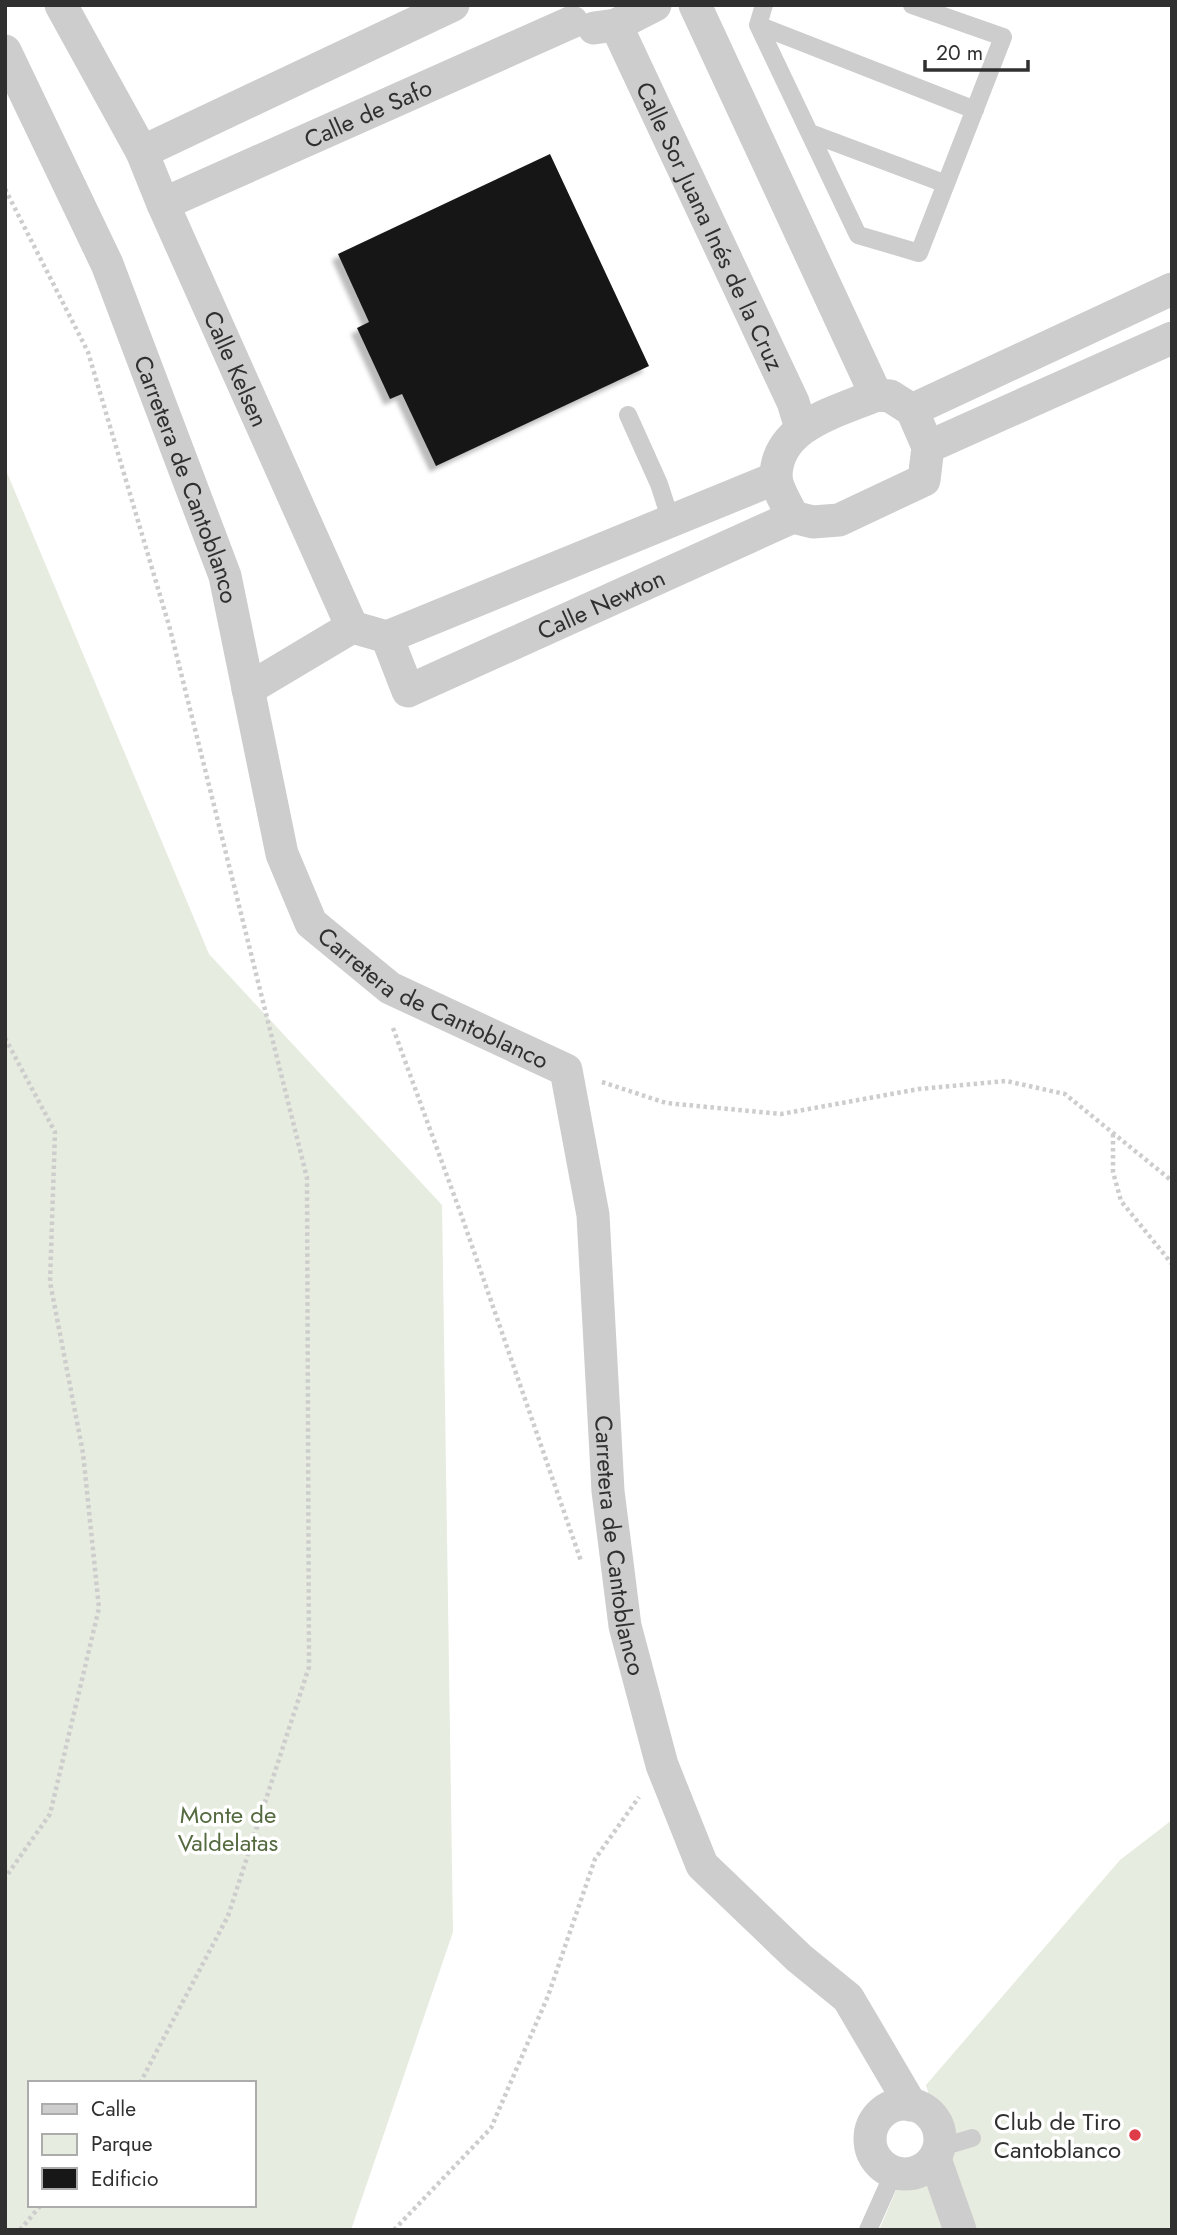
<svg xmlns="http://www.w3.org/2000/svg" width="1177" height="2235" font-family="Jost,sans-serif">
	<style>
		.green { fill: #e6ecdf; fill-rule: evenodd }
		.building { fill: #171717; filter: url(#shadow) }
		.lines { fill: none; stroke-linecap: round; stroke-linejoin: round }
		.path { stroke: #cdcdcd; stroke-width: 4.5; stroke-dasharray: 3.5 3.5; stroke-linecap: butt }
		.lane { stroke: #cdcdcd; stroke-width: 18 }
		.street { stroke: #cdcdcd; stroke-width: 33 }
		.poi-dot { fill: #de3c49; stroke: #fff; stroke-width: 2.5 }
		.labels { text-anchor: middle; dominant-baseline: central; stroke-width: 7; stroke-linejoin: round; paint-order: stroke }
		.street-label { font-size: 24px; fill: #303030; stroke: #fff }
		.park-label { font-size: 24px; fill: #546a3f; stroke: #fff }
		.poi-label { font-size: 24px; fill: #303030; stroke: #fff; text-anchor: end }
	</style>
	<defs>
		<filter id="shadow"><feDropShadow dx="-6" dy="6" stdDeviation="2" flood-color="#0004"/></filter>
	</defs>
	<rect width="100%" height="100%" fill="#fff"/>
	<path class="green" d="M5,468L209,954L442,1205L453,1932L351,2230H5ZM30,2083H254V2205H30Z
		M1172,1820V2230H879L898,2186L953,2179L926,2085L1120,1860Z"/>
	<path class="building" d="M550,154L649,366L436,466L402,394L390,399L357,328L369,322L338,254Z"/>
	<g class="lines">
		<path class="path" d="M5,189L88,352L170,629L307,1178L309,1667L228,1916L140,2083
			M393,1028L462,1217L581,1561
			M5,1038L55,1132L50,1282L83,1453L99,1608L50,1814L5,1878
			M602,1082L666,1103L781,1114L919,1089L1006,1081L1065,1094L1172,1181
			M1113,1134V1172L1121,1201L1172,1264
			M20,2230L41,2205
			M394,2230L491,2128L548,1996L595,1859L639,1797"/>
		<path class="lane" d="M764,5L758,25L858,235L919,253L1003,37L912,5
			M758,25L975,110
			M810,133L946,184
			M628,415L659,484L671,521
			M939,2148L972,2138
			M868,2230L894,2172"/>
		<g class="street">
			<path id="s1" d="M61,5L142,152L163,204L352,627L248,689"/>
			<path d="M695,5L876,395"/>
			<path id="s2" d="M616,25L793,402L801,428"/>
			<path d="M594,28L616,25L655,5"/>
			<path id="s3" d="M5,51L107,264L225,576L282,854L311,923L390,988L566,1070L593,1215L608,1491L625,1626L662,1765L702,1865L799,1958L848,1998L911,2105"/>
			<path d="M142,152L453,5"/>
			<path id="s4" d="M163,204L572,22"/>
			<path d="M876,395L890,396L912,410L928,447L924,480L839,520L813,522L793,517C788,506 776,488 776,476C777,425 837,412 876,395Z"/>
			<path d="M912,410L1172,289"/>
			<path d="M928,447L1172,338"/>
			<path id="s5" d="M352,627L387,637L408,691L793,517"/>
			<path d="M387,637L776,478"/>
			<circle cx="905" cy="2139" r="35"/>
			<path d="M935,2159L960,2230"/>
		</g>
	</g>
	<circle class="poi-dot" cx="1135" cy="2135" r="7"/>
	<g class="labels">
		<g class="street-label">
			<text stroke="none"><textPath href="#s4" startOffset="224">Calle de Safo</textPath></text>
			<text stroke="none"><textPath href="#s2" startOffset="222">Calle Sor Juana Inés de la Cruz</textPath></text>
			<text stroke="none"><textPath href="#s1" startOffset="404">Calle Kelsen</textPath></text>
			<text stroke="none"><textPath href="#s3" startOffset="466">Carretera de Cantoblanco</textPath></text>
			<text stroke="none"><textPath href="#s5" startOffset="306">Calle Newton</textPath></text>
			<text stroke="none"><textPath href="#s3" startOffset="1073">Carretera de Cantoblanco</textPath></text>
			<text stroke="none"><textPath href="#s3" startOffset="1704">Carretera de Cantoblanco</textPath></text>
		</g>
		<g class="park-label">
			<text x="228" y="1814">Monte de<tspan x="228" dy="28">Valdelatas</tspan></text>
		</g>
		<g class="poi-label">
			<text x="1121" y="2121">Club de Tiro<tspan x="1121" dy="28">Cantoblanco</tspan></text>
		</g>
	</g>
	<rect width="1177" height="2235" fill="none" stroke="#303030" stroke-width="14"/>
	<rect x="28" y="2081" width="228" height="126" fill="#ffffff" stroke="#acacac" stroke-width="2"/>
	<rect x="42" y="2104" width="35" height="10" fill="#cdcdcd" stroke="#acacac" stroke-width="2"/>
	<text x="91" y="2116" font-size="21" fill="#303030">Calle</text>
	<rect x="42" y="2134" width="35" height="21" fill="#e6ecdf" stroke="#acacac" stroke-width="2"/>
	<text x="91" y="2151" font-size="21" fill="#303030">Parque</text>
	<rect x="42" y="2168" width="35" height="21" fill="#171717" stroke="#acacac" stroke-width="2"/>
	<text x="91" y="2186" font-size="21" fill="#303030">Edificio</text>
	<path d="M925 60v10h103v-10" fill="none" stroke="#303030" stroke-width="3.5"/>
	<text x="936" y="60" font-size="21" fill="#303030" stroke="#ffffff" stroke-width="5" paint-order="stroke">20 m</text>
</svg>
